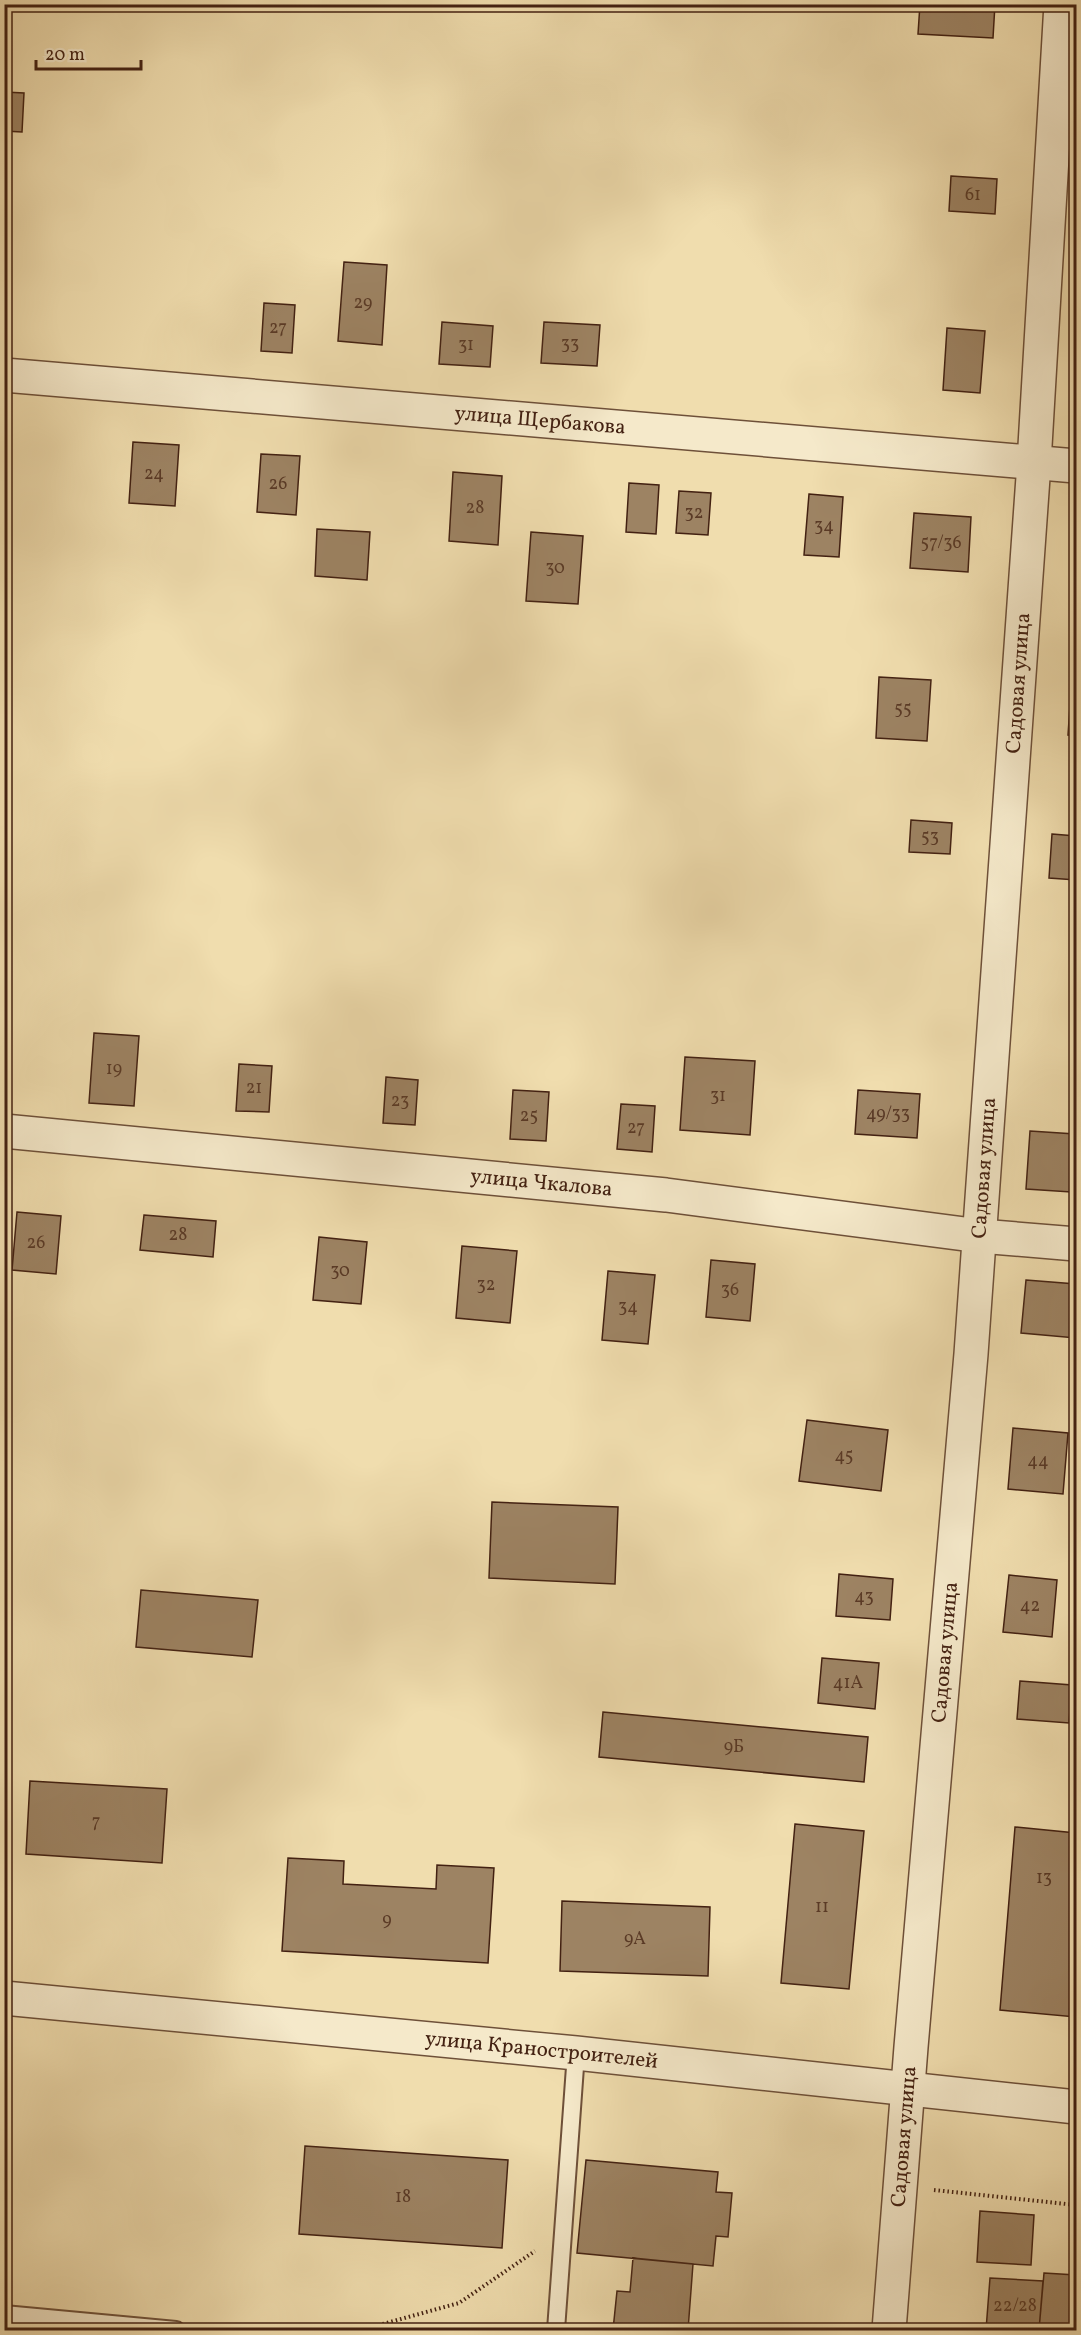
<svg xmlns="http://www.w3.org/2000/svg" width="1081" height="2335" font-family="Vollkorn,serif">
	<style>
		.building { fill: #9d8363; stroke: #432112; stroke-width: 1.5 }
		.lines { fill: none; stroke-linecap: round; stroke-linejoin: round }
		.service-casing { stroke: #6e5039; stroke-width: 20 }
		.minor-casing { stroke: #6e5039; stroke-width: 36 }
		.tertiary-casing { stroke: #6e5039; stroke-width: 36 }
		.path { stroke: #432112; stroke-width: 4; stroke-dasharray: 1.5 3; stroke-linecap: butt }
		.service { stroke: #f5e9ca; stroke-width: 16 }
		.minor { stroke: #f5e9ca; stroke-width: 33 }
		.tertiary { stroke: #f5e9ca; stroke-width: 33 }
		.labels { text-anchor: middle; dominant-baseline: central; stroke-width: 4.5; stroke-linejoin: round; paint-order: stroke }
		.number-label { font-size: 18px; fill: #5a3a26 }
		.street-label { font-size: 21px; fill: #432112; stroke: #f5e9ca }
	</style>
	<rect width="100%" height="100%" fill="#f0ddae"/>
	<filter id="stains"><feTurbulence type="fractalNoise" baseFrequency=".00333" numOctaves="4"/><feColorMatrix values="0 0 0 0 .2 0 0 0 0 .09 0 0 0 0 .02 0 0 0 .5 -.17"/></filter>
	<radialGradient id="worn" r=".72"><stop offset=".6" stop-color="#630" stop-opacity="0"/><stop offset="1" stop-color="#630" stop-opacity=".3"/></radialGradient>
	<path class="building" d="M920,4H995L993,38L918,34Z
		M4,92L24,93L22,132L4,131Z
		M951,176L997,179L995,214L949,211Z
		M344,262L387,265L382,345L338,341Z
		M264,303L295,305L292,353L261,351Z
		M442,322L493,326L490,367L439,364Z
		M544,322L600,325L597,366L541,363Z
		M947,328L985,331L980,393L943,390Z
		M4,427L9,428L5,481H4Z
		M133,442L179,445L175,506L129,503Z
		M261,454L300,456L296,515L257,512Z
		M453,472L502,476L498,545L449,541Z
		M629,483L659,485L656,534L626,532Z
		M679,491L711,493L708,535L676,533Z
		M809,494L843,497L839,557L804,555Z
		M914,513L971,517L968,572L910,568Z
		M317,529L370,532L367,580L315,576Z
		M531,532L583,536L578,604L526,601Z
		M879,677L931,680L927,741L876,738Z
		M1071,691L1076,692V736L1068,735Z
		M911,820L952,823L950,854L909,852Z
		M1052,834L1076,836V880L1049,878Z
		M94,1033L139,1036L134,1106L89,1103Z
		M685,1057L755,1061L750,1135L680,1130Z
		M239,1064L272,1066L269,1112L236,1111Z
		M386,1077L418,1080L415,1125L383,1123Z
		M513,1090L549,1092L546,1141L510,1139Z
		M858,1090L920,1094L917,1138L855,1134Z
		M621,1104L655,1106L652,1152L617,1149Z
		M1030,1131L1075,1134L1071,1192L1026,1189Z
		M17,1212L61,1216L56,1274L12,1270Z
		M144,1215L216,1221L213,1257L140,1250Z
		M319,1237L367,1242L361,1304L313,1300Z
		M462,1246L517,1251L510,1323L456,1318Z
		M711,1260L755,1264L750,1321L706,1317Z
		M608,1271L655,1275L648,1344L602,1340Z
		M1026,1280L1076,1284V1338L1021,1333Z
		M807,1420L888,1430L881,1491L799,1481Z
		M1013,1428L1068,1433L1063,1494L1008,1489Z
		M492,1502L618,1507L615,1584L489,1578Z
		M839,1574L893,1579L890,1620L836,1616Z
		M1009,1575L1057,1580L1052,1637L1003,1632Z
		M141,1590L258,1600L252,1657L136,1647Z
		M822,1658L879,1663L875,1709L818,1703Z
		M1020,1681L1072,1685L1069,1723L1017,1719Z
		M603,1712L868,1737L864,1782L599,1757Z
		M30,1781L167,1789L162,1863L26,1854Z
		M795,1824L864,1831L849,1989L781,1983Z
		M1015,1827L1076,1833L1075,1944H1076V2017L1000,2010Z
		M288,1858L344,1861L343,1884L436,1889L437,1865L494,1868L488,1963L282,1951Z
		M562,1901L710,1907L708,1976L560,1971Z
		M305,2146L508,2160L502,2248L299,2234Z
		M586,2160L718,2172L716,2192L732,2193L728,2237L716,2236L713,2266L577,2253Z
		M980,2211L1034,2215L1031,2265L977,2262Z
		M633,2258L693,2264L688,2330H613L617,2291L630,2292Z
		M1044,2273L1076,2275V2330H1039Z
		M990,2278L1043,2281L1039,2330H986Z"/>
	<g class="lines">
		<g class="service-casing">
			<path id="service" d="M4,2314L176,2330
				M556,2330L576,2053"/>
		</g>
		<g class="minor-casing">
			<g id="minor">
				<path d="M1034,463L1061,4"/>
				<path id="s1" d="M4,1131L666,1195L980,1236L1076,1244"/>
			</g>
		</g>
		<g class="tertiary-casing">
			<g id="tertiary">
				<path id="s2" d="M4,375L1076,466"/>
				<path id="s3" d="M4,1998L576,2053L1076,2107"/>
				<path id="s4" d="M889,2330L911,2047L971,1354L1034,463"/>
			</g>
		</g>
		<path class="path" d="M934,2190L1076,2205
			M361,2330L459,2303L535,2251"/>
		<use href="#service" class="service"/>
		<use href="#minor" class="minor"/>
		<use href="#tertiary" class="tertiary"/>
	</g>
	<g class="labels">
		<g class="number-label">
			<text x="973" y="195">61</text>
			<text x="363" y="303">29</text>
			<text x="278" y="328">27</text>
			<text x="570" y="344">33</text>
			<text x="466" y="345">31</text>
			<text x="154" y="474">24</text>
			<text x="278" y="484">26</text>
			<text x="475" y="508">28</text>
			<text x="694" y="513">32</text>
			<text x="824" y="526">34</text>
			<text x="941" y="543">57/36</text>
			<text x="555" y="568">30</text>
			<text x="903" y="709">55</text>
			<text x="930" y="837">53</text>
			<text x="114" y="1069">19</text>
			<text x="254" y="1088">21</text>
			<text x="718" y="1096">31</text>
			<text x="400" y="1101">23</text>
			<text x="888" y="1114">49/33</text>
			<text x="529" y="1116">25</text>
			<text x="636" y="1128">27</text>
			<text x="178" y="1235">28</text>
			<text x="36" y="1243">26</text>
			<text x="340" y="1271">30</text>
			<text x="486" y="1285">32</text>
			<text x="730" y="1290">36</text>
			<text x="628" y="1307">34</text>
			<text x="844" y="1456">45</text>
			<text x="1038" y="1461">44</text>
			<text x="864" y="1597">43</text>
			<text x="1030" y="1606">42</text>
			<text x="848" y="1683">41А</text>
			<text x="734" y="1747">9Б</text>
			<text x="96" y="1822">7</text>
			<text x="1044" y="1878">13</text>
			<text x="822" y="1907">11</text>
			<text x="387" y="1920">9</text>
			<text x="635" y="1939">9А</text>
			<text x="403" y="2197">18</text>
			<text x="1015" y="2306">22/28</text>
		</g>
		<g class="street-label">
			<text stroke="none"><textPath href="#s2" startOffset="538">улица Щербакова</textPath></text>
			<text stroke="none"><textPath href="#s4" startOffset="1652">Садовая улица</textPath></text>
			<text stroke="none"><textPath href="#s4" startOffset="1166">Садовая улица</textPath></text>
			<text stroke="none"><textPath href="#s1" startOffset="540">улица Чкалова</textPath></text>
			<text stroke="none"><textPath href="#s4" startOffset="680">Садовая улица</textPath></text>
			<text stroke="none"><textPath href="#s3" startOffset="540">улица Краностроителей</textPath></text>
			<text stroke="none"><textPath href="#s4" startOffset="194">Садовая улица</textPath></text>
		</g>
	</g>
	<rect width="1081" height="2335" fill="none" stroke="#f0ddae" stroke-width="24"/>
	<rect x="6" y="6" width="1069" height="2323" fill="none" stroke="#432112" stroke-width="3"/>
	<rect x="12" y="12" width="1057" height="2311" fill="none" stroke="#432112" stroke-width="1.5"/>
	<path d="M36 60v9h105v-9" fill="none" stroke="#432112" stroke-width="3"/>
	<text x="45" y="60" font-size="18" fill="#432112" stroke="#f5e9ca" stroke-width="4.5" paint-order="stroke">20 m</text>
	<rect width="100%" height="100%" filter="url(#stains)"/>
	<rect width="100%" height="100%" fill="url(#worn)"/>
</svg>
